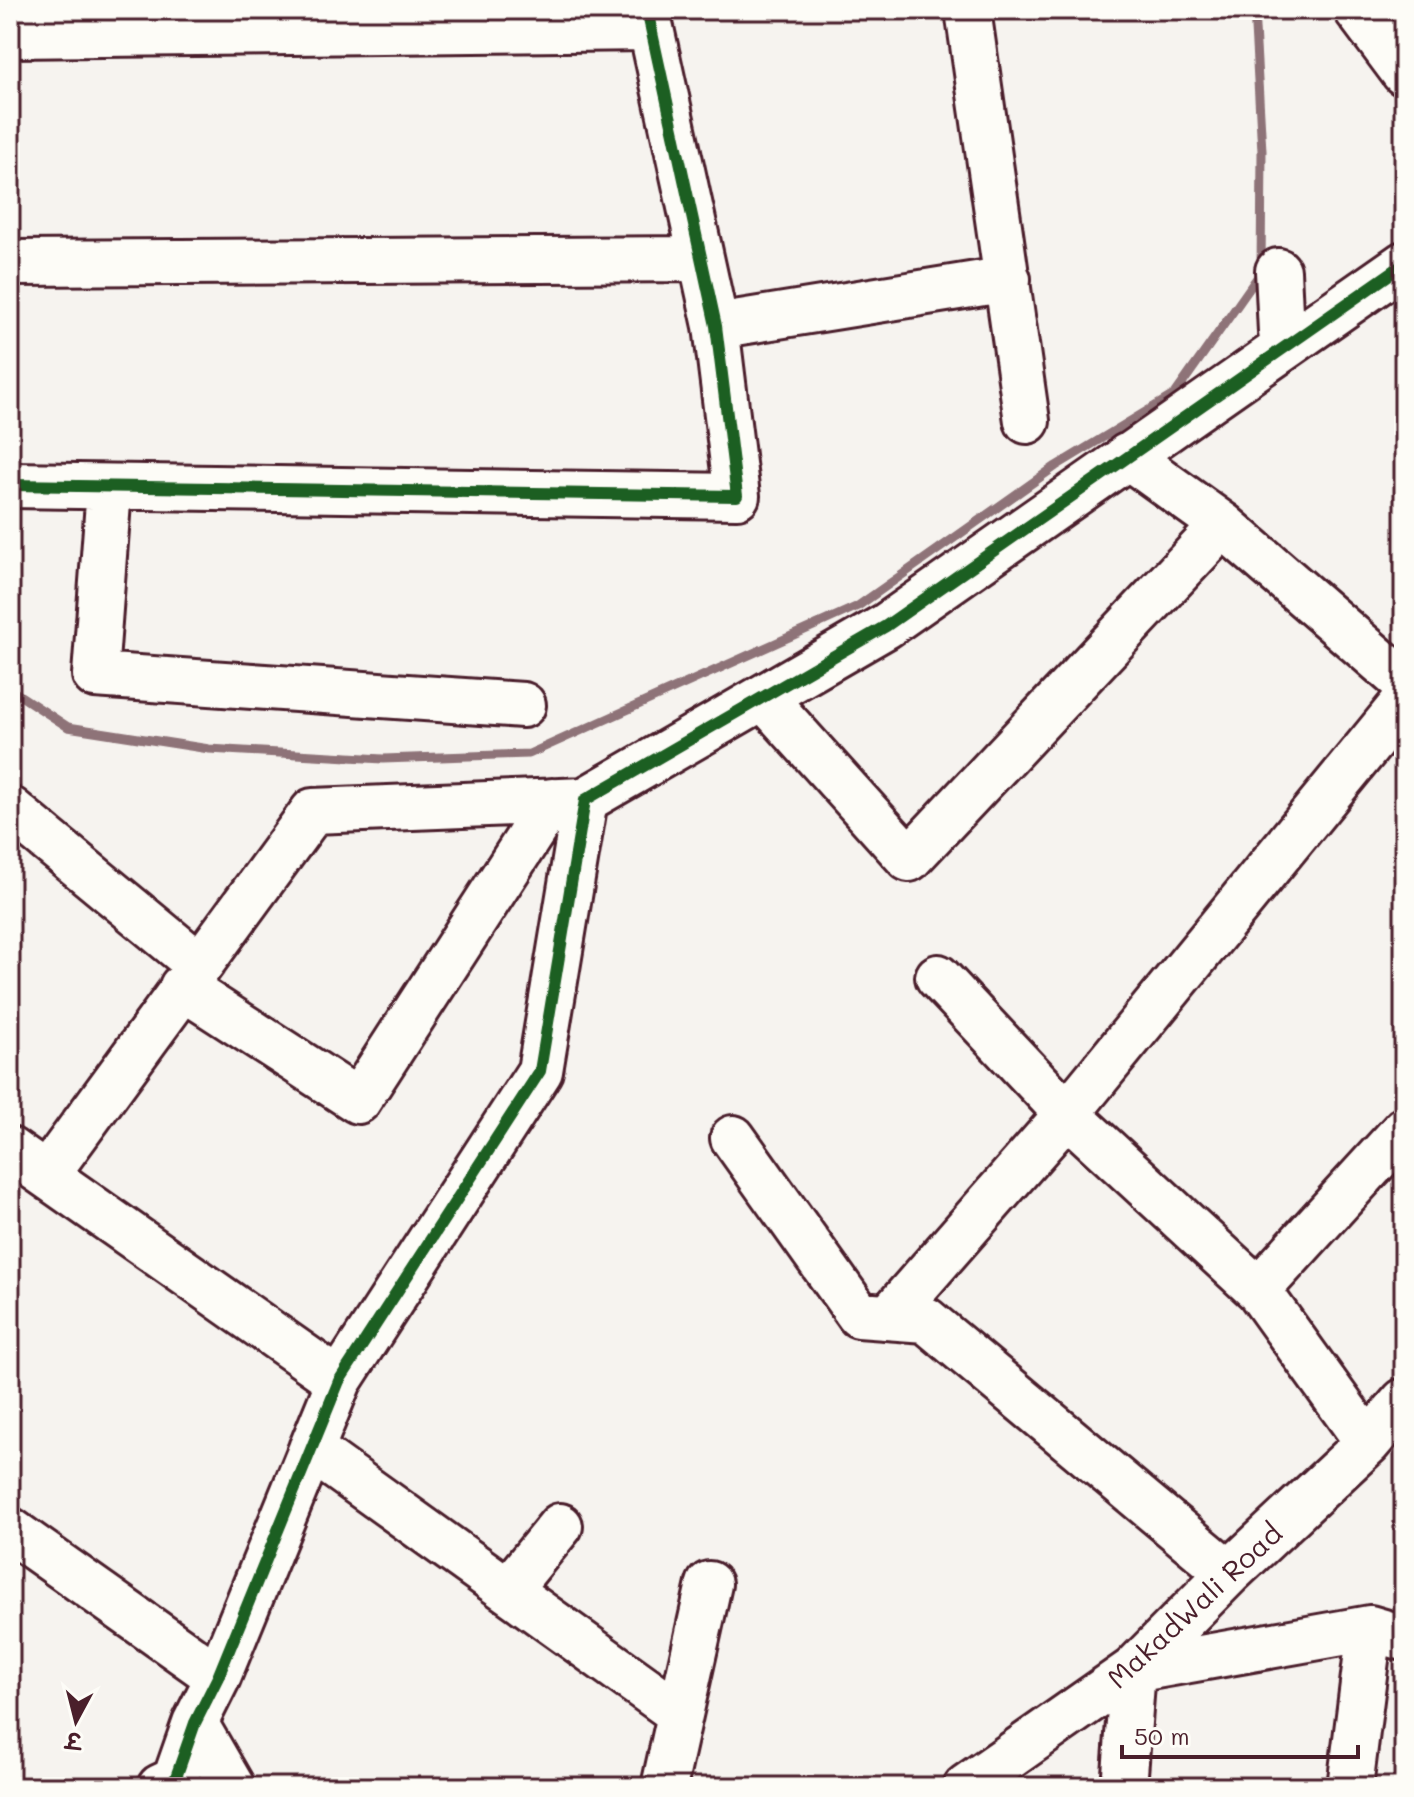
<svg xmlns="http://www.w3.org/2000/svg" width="1414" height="1797" font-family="Mali,'Playpen Sans Deva',sans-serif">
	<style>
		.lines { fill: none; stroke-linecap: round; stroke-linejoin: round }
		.stream { stroke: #8e7378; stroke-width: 9 }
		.minor-casing { stroke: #4a1f2b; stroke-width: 50 }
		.minor { stroke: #fdfcf7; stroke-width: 44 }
		.cycleway-casing { stroke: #fdfcf7; stroke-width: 17 }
		.cycleway { stroke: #1b5e20; stroke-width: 12 }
		.labels { text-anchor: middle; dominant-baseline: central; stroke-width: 8; stroke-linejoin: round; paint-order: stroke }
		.street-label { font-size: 28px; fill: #4a1f2b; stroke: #fdfcf7 }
	</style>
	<rect width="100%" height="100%" fill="#f6f3ef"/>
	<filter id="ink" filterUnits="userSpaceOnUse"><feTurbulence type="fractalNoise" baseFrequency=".0125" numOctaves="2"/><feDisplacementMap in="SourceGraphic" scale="16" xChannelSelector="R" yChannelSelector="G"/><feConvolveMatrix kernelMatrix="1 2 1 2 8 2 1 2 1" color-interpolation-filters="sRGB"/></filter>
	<g filter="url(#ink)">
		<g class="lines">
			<path class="stream" d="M10,689L68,727L209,749L383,759L529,754L858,606L1056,466L1175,394L1261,272L1262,151L1254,10"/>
			<g class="minor-casing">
				<path id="minor" d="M968,10L1027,421
					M1357,10L1404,73
					M10,35L650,28
					M10,263L699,259
					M1278,271L1281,332L1290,342
					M716,326L1008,279
					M1127,456L1223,525L1404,682
					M10,485L737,496L716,326L647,10
					M109,489L95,675L523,705
					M764,698L909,859L1223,525
					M10,809L199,965
					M938,977L1067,1114L1258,1290L1368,1443
					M182,987L358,1101L552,801
					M733,1138L859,1315L926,1320L1229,1573
					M10,1150L339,1381
					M47,1174L313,811L585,800
					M1258,1290L1404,1130
					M889,1317L1067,1114L1404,702
					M311,1449L679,1713
					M10,1530L218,1677
					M508,1590L560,1526
					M195,1723L232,1787
					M160,1787L175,1780L195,1723L218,1677L339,1381L540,1071L585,800L886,626L1404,264
					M664,1787L709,1584
					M966,1787L1133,1670L1229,1573L1368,1443L1404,1401
					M1124,1787L1133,1670L1370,1628L1404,1638
					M1350,1787L1370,1628"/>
			</g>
			<use href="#minor" class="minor"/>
			<g class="cycleway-casing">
				<path id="cycleway" d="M10,485L737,496L716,326L647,10
					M160,1787L175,1780L195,1723L218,1677L339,1381L540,1071L585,800L886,626L1404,264"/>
			</g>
			<use href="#cycleway" class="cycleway"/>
		</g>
	</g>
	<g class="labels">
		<g class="street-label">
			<text transform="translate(1194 1605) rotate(-43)">MakadWali Road</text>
		</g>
	</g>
	<rect width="1414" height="1797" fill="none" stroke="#fdfcf7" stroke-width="40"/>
	<rect x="20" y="20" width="1374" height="1757" fill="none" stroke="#4a1f2b" stroke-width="3" filter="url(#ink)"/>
	<g transform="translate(76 1721) rotate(187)" stroke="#fdfcf7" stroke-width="6" paint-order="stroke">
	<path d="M0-6L14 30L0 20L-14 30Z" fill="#4a1f2b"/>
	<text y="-12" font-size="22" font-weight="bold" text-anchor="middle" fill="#4a1f2b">उ</text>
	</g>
	<path d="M1122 1745v12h236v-12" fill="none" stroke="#4a1f2b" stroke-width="4"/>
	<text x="1134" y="1745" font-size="24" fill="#4a1f2b" stroke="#fdfcf7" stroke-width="6" paint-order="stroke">50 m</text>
</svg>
